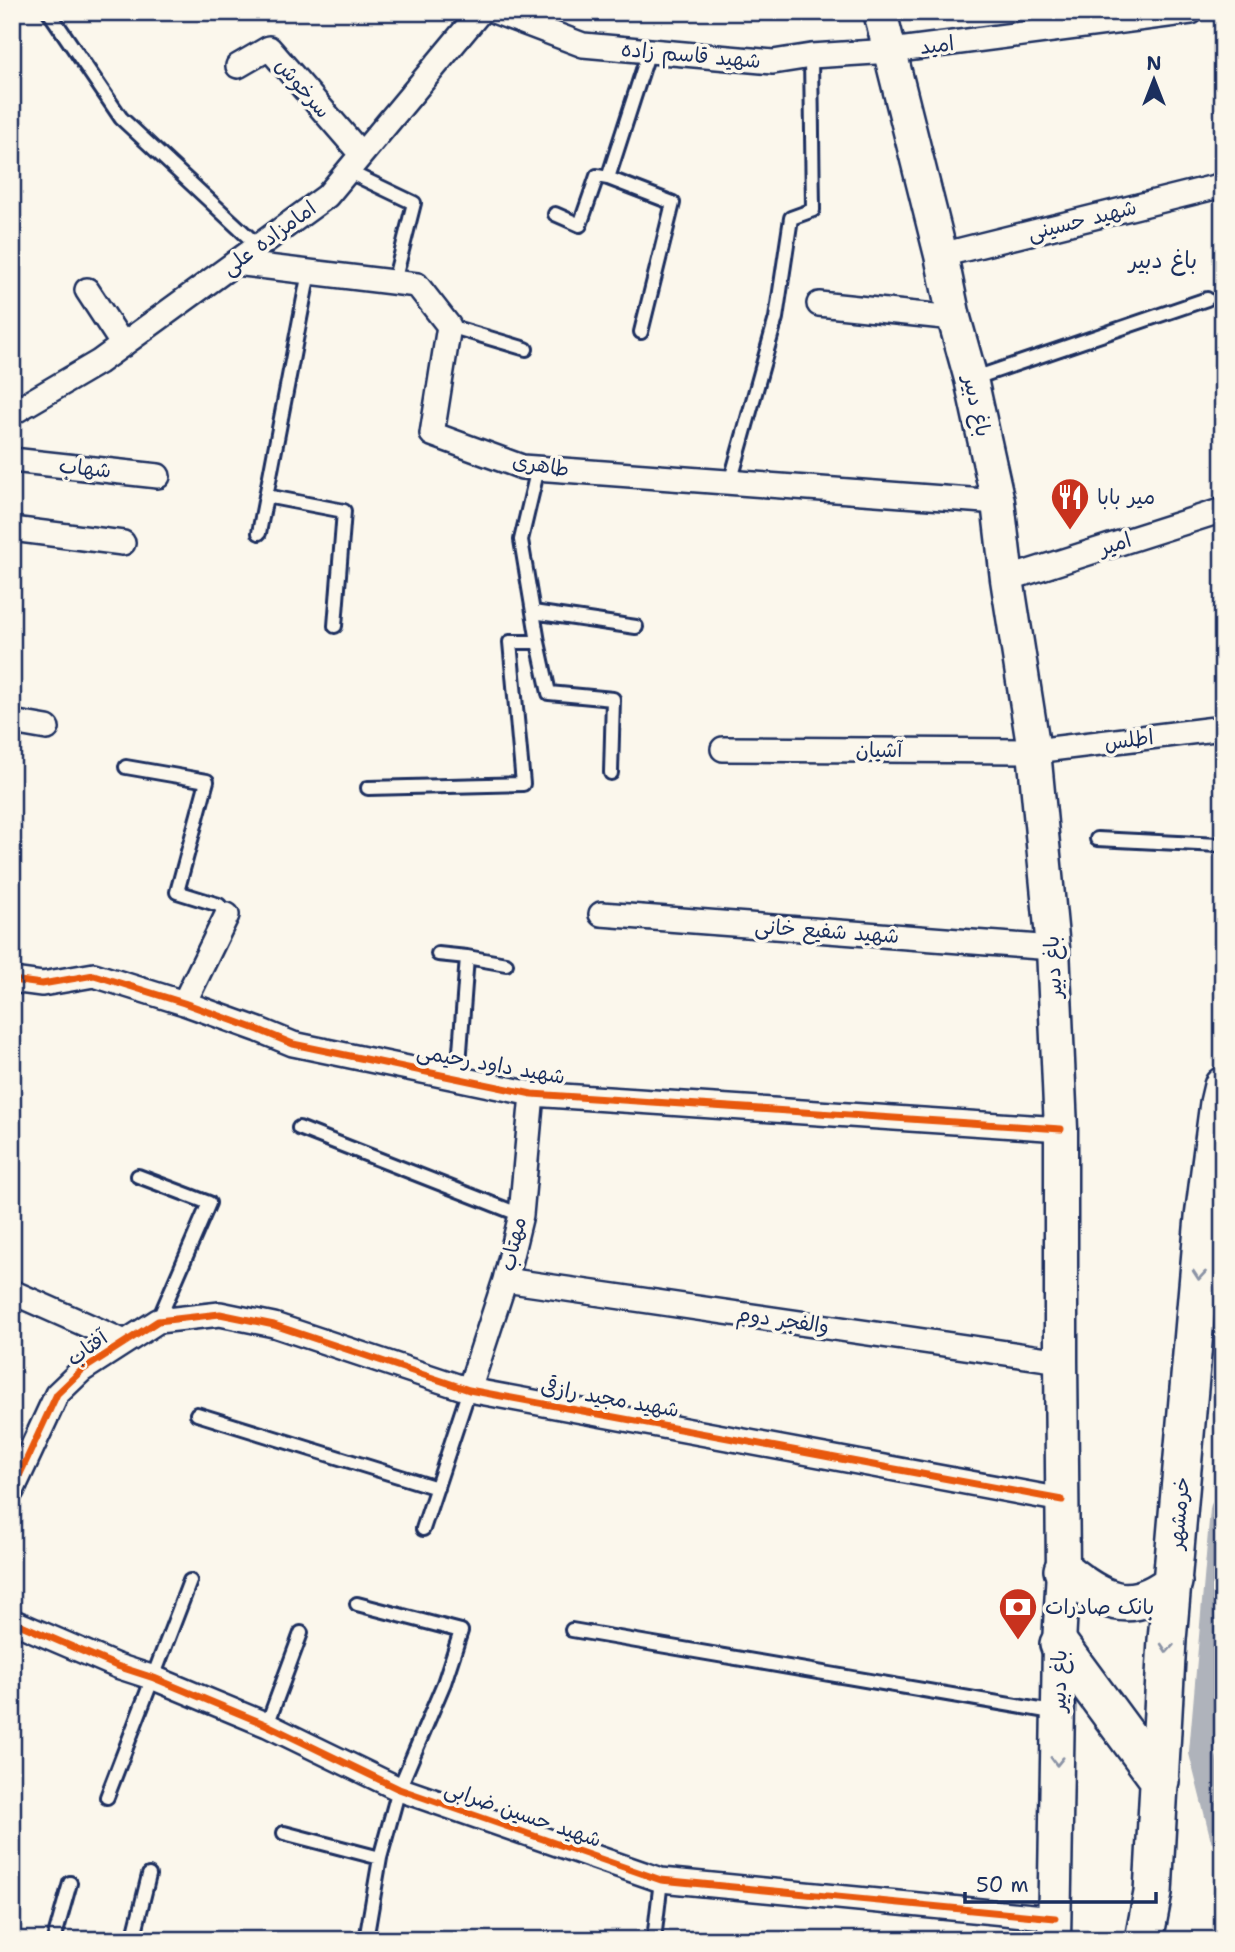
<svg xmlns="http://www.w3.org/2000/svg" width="1235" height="1952" font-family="'Shantell Sans','Playpen Sans Arabic',sans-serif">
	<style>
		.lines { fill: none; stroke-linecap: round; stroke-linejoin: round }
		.canal { stroke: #afb3bb; stroke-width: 26 }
		.lane-casing { stroke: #1b2f5e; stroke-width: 18 }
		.street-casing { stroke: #1b2f5e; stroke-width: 28 }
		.secondary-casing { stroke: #1b2f5e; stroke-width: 37 }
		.primary-casing { stroke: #1b2f5e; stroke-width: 42 }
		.lane { stroke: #fbf7ec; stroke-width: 12 }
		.street { stroke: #fbf7ec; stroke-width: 23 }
		.secondary { stroke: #fbf7ec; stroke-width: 32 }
		.primary { stroke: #fbf7ec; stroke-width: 37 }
		.cycleway-casing { stroke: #fbf7ec; stroke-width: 11 }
		.cycleway { stroke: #e8590c; stroke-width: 7 }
		.oneway { stroke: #8b93a5 }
		.labels { text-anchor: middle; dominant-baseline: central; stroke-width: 7; stroke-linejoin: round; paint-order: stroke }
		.street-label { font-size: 21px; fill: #1b2f5e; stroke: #fbf7ec }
		.poi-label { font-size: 21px; fill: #1b2f5e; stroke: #fbf7ec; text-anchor: start }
		.neighbourhood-label { font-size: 23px; fill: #1b2f5e; stroke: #fbf7ec }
	</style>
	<rect width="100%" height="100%" fill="#fbf7ec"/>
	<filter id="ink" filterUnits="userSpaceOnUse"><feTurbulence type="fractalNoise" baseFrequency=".0143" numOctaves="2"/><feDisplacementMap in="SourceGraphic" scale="14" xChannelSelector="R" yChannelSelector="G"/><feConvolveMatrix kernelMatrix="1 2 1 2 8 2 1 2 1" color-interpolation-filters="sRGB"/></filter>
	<g filter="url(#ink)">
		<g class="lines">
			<path class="canal" d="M1223,1510L1202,1752L1223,1835"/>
			<g class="lane-casing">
				<path id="lane" d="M49,12L121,118L258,246
					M347,171L414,203L394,282
					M608,178L649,51
					M555,214L580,225L597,176L608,178L673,203L641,332
					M449,326L526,349
					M972,379L1207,299
					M730,483L776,318L791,218L813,210L811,56
					M266,496L344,511L335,626
					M259,533L309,272
					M533,612L636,627
					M538,642L549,693L613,699L611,773
					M126,767L207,781L177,892L219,905L227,915
					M368,788L523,784L510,642H538L521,540L538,468
					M1097,839L1219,845L1223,840
					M438,954L467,957L506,964
					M458,1078L467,957
					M299,1128L521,1215
					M138,1176L209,1203L158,1321
					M197,1414L437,1488
					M423,1529L469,1390
					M357,1604L461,1631L444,1683L399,1789L380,1858L366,1940
					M572,1630L1058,1713
					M267,1725L301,1633
					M107,1797L190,1581
					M284,1833L380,1858
					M54,1940L70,1883
					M133,1940L149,1875
					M654,1940L661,1880"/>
			</g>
			<g class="street-casing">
				<path id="street" d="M496,12L583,45L773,62L811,56L891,51L1191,12
					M238,66L269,48L361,154
					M941,255L1223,185
					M235,263L417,285L449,326L432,434L522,467L998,502
					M87,290L123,345
					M819,304L954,318
					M12,413L99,362L327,196L480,12
					M12,460L158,476
					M12,529L123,543
					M1007,579L1223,510
					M12,722L47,728
					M723,749L1034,751L1223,728
					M601,914L1053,948
					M12,980L42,984L94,975L184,1003L259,1030L293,1044L532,1094L1061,1129
					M184,1003L227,915
					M505,1280L1061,1361
					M12,1292L125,1342
					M469,1390L505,1280L521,1215L532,1094
					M12,1491L57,1394L82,1370L158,1321L220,1314L274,1325L469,1390L1062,1500
					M12,1621L117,1666L154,1678L267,1725L399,1789L661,1880L1055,1918"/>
			</g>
			<g class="secondary-casing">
				<path id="secondary" d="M880,12L941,255L954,318L971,379L998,502L1007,579L1034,751L1053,948L1061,1129V1361L1063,1570L1059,1644L1054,1940"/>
			</g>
			<g class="primary-casing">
				<path id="primary" d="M1063,1570C1102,1601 1129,1617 1173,1582
					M1059,1644L1160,1781
					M1144,1940L1153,1893L1167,1640L1204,1217L1219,1103L1223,1086"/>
			</g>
			<use href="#lane" class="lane"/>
			<use href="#street" class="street"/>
			<use href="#secondary" class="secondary"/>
			<use href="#primary" class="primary"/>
			<g class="cycleway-casing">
				<path id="cycleway" d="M12,980L42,984L94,975L184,1003L259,1030L293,1044L532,1094L1061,1129
					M12,1491L57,1394L82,1370L158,1321L220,1314L274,1325L469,1390L1062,1500
					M12,1621L117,1666L154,1678L267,1725L399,1789L661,1880L1055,1918"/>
			</g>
			<use href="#cycleway" class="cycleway"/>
		</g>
		<defs><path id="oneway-chevron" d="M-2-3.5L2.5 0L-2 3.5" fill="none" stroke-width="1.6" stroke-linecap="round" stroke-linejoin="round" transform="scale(1.75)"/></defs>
		<g class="oneway">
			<use href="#oneway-chevron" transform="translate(1199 1275) rotate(95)"/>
			<use href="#oneway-chevron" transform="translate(1167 1648) rotate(94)"/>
			<use href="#oneway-chevron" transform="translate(1057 1761) rotate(91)"/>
		</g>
	</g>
	<defs>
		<g id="restaurant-pin" transform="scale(2.0125)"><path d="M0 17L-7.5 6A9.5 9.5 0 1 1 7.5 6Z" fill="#c8321e" stroke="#fbf7ec"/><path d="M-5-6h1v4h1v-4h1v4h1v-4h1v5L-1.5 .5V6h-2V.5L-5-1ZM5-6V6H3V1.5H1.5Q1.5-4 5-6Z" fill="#fff"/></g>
		<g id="bank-pin" transform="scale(2.0125)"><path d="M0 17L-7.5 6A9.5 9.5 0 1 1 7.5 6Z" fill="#c8321e" stroke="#fbf7ec"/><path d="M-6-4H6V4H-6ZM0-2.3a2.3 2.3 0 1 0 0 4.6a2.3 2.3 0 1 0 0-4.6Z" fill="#fff"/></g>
	</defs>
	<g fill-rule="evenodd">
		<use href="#restaurant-pin" x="1070" y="497"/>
		<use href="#bank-pin" x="1018" y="1607"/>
	</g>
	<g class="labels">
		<g class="street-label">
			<text transform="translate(937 45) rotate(-7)">امید</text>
			<text transform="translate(691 55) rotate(5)">شهید قاسم زاده</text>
			<text transform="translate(303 88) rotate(49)">سرخوش</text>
			<text transform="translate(1082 220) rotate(-14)">شهید حسینی</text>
			<text transform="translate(269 238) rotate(-36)">امامزاده علی</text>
			<text transform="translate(977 406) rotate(77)">باغ دبیر</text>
			<text transform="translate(541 465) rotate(9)">طاهری</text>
			<text transform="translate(85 468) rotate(6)">شهاب</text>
			<text transform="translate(1115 544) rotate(-18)">امیر</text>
			<text transform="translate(1129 740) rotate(-7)">اطلس</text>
			<text x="879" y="750">آشیان</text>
			<text transform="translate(827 931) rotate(4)">شهید شفیع خانی</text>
			<text transform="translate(1053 967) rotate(-93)">باغ دبیر</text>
			<text transform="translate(491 1064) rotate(10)">شهید داود رحیمی</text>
			<text transform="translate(513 1244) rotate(-77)">مهتاب</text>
			<text transform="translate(783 1320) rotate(8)">والفجر دوم</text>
			<text transform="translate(87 1348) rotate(-36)">آفتاب</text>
			<text transform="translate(610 1398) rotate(10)">شهید مجید رازقی</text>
			<text transform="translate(1179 1513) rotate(-85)">خرمشهر</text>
			<text transform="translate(1059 1681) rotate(-89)">باغ دبیر</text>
			<text transform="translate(523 1814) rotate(19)">شهید حسین ضرابی</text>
		</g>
		<g class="poi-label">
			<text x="1097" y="497">میر بابا</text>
			<text x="1045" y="1607">بانک صادرات</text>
		</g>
		<g class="neighbourhood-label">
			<text x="1163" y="260">باغ دبیر</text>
		</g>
	</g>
	<rect width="1235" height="1952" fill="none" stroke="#fbf7ec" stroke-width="42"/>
	<rect x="21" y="21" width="1193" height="1910" fill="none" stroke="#1b2f5e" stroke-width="2.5" filter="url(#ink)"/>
	<g transform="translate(1154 80)" stroke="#fbf7ec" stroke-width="5" paint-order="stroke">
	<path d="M0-5L12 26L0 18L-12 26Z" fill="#1b2f5e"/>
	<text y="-10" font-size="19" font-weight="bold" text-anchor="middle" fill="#1b2f5e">N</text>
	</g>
	<path d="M965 1892v10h191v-10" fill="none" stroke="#1b2f5e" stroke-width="3.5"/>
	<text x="976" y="1892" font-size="21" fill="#1b2f5e" stroke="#fbf7ec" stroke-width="5" paint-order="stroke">50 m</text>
</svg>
